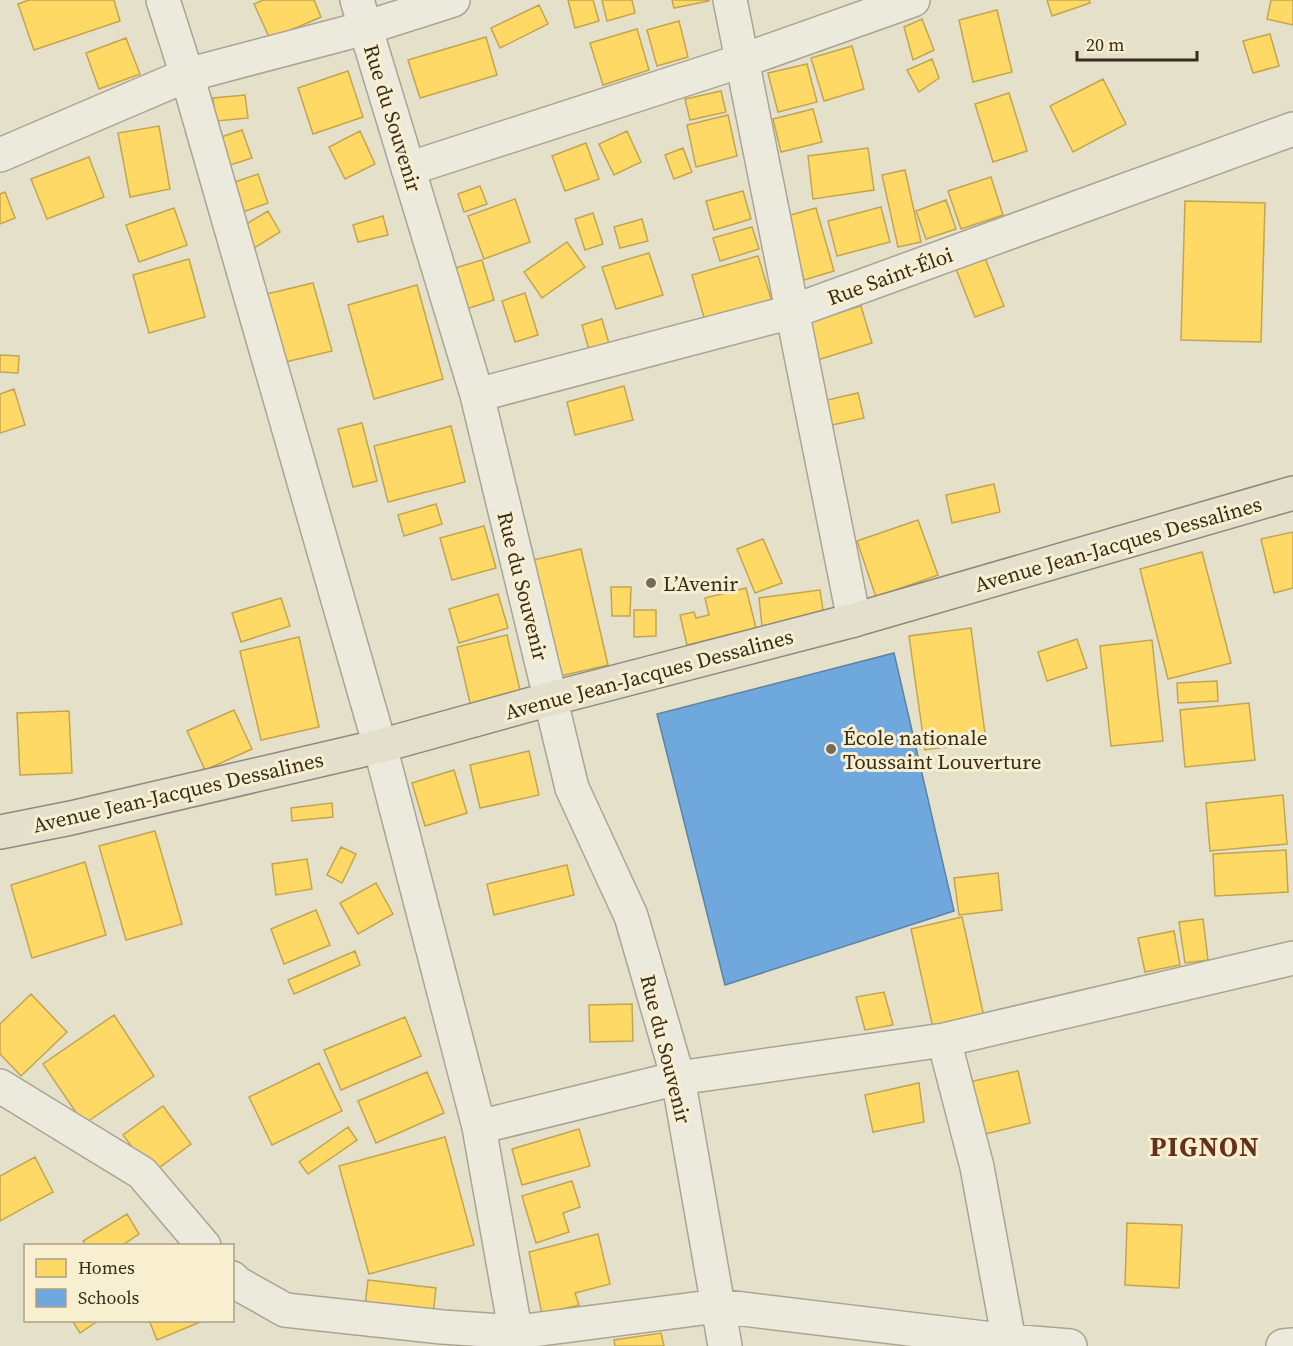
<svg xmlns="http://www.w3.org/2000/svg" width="1293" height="1346" font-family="'Source Serif 4',serif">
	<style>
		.homes { fill: #ffd966; stroke: #c3a550; stroke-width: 1.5 }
		.schools { fill: #6fa8dc; stroke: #5e83a2; stroke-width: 1.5 }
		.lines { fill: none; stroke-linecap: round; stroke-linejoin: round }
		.minor-casing { stroke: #aaa494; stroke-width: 36 }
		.primary-casing { stroke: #8f897a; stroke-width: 36 }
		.minor { stroke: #ece9dd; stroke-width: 33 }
		.primary { stroke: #e4dfcd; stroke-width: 33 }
		.poi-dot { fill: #756b59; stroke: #f7efcf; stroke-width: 2 }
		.labels { text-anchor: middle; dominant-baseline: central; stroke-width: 6; stroke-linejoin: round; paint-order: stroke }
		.street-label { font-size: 21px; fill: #382c1c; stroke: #f7efcf }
		.poi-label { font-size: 21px; fill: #382c1c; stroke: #f7efcf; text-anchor: start }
		.district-label { font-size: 27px; font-weight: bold; letter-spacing: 1.5px; fill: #663119; stroke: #f7efcf }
	</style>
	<rect width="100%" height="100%" fill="#e5e0ca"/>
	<path class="homes" d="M29,0H114L120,21L34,50L18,4Z
		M263,0H314L321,17L270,39L254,4Z
		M568,0H593L599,21L575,28Z
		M602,0H632L635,13L607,21Z
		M672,0H709V1L674,8Z
		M1047,0H1089L1090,3L1052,16Z
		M1271,0H1293V25L1267,19Z
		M539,5L548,24L500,48L491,28Z
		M997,10L1012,72L973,82L959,20Z
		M922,19L934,50L913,60L904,27Z
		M679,21L688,57L657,66L647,30Z
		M637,29L649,70L603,85L590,43Z
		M1270,34L1279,66L1253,73L1243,41Z
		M486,37L497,75L420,98L408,60Z
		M126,38L140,74L99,89L86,53Z
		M852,46L864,89L824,101L811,58Z
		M932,59L939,78L919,92L907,70Z
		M807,64L817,102L778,112L768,73Z
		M348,71L363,117L313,134L298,88Z
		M1103,79L1126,124L1073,152L1050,106Z
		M721,91L726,112L690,120L685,99Z
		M1009,93L1027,151L993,162L975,104Z
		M245,95L248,118L216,121L213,98Z
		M813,109L822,142L781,152L773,119Z
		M728,115L737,156L696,167L687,125Z
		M159,126L170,189L130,197L118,133Z
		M242,130L252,158L227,166L218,138Z
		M360,131L375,164L345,179L329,147Z
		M627,131L641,162L614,175L599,144Z
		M586,143L599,179L565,191L552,156Z
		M683,148L692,172L674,179L665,155Z
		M868,148L874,190L813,199L808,156Z
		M89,157L104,197L47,219L31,179Z
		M905,170L921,242L898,247L882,175Z
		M258,174L268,203L240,213L229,184Z
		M991,177L1003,215L961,229L948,191Z
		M480,186L487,204L464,212L458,194Z
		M743,191L751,219L714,230L706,201Z
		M5,192L15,218L0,224V194Z
		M515,199L530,242L484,259L468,216Z
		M946,200L956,229L926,239L916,211Z
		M1185,201L1265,203L1261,342L1181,340Z
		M881,207L890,242L837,256L828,221Z
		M174,208L187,245L139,262L126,225Z
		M816,208L834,271L804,280L787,216Z
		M268,211L280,232L251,250L238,229Z
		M593,213L603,244L585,250L575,219Z
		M383,216L388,235L358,242L353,225Z
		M642,219L648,241L620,248L614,227Z
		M752,227L759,249L720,261L713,238Z
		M567,242L585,267L542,298L524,272Z
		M649,253L663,295L616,309L602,267Z
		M758,256L772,302L705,321L692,275Z
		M985,258L1004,306L975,317L956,269Z
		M189,259L205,317L149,333L133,275Z
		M482,260L494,300L457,312L445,271Z
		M313,283L332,351L273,365L254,297Z
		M417,285L443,379L374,399L348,305Z
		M525,293L538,335L515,342L502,301Z
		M861,306L872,343L811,362L799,325Z
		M602,319L611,351L591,357L582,325Z
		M0,355L19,356L18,373L0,372Z
		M624,386L633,420L575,435L567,402Z
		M14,389L25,425L0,433V394Z
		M858,393L864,418L832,425L827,400Z
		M362,423L377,481L353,487L338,429Z
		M451,426L465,482L388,502L374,446Z
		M994,484L1000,512L952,523L946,495Z
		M436,504L442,524L404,536L398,515Z
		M918,520L938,575L876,597L857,541Z
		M484,526L496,568L452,580L440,538Z
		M1293,532V588L1274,593L1261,539Z
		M763,539L782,583L755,593L737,549Z
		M581,549L608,665L556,677L529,561Z
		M1202,552L1231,663L1168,679L1140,569Z
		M611,587H631L630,616H612Z
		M746,588L756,628L687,645L680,615L694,612L696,618L709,615L705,598Z
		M820,590L824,617L762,626L759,598Z
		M498,594L508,628L459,643L449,609Z
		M281,598L290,626L241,642L232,613Z
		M634,610H656V636L634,637Z
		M971,628L986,741L925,750L909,636Z
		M507,635L522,698L472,711L457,647Z
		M299,637L319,727L261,740L240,651Z
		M1077,639L1087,668L1047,681L1038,652Z
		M1152,640L1163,741L1111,746L1100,646Z
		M1217,681L1218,701L1178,703L1177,683Z
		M1249,703L1255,760L1185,767L1180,710Z
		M234,710L252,749L205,770L187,731Z
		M69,711L72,773L20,775L17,713Z
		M529,751L539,795L480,808L470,765Z
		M454,770L467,813L425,826L412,783Z
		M1283,795L1287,844L1210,851L1206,803Z
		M332,803L333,817L292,821L291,808Z
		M155,831L182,924L126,940L99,846Z
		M341,847L356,854L342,883L327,875Z
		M1286,850L1288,892L1215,896L1213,854Z
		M307,859L312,889L276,895L272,864Z
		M85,862L106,935L32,958L11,885Z
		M567,865L574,895L494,915L487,884Z
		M998,873L1002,910L959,915L954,878Z
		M376,883L393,914L358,934L340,903Z
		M316,910L330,945L284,964L271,929Z
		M962,917L984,1017L933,1028L911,929Z
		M1203,919L1208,960L1185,963L1179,922Z
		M1174,931L1180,965L1145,972L1138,938Z
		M355,951L360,965L294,994L288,980Z
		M884,992L893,1025L865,1030L856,997Z
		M31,994L67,1032L21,1076L0,1054V1024Z
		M632,1004L633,1041L590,1042L589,1005Z
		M114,1015L154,1076L84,1124L43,1064Z
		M405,1017L421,1056L341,1090L324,1050Z
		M319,1063L342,1111L272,1145L249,1097Z
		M1018,1071L1030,1123L981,1135L969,1082Z
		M427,1072L444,1113L376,1143L358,1101Z
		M919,1083L924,1122L873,1132L865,1095Z
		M163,1106L191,1144L152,1173L123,1135Z
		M348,1127L357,1140L308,1174L299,1162Z
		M579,1129L590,1166L522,1185L512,1149Z
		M445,1137L474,1245L369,1274L339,1166Z
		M35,1157L53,1192L0,1221V1176Z
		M572,1181L580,1207L563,1213L569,1232L536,1243L522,1196Z
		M127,1214L139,1234L121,1246H86L83,1241Z
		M1127,1223L1182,1225L1179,1288L1125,1285Z
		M598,1234L610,1284L575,1293L579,1305L542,1314L529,1252Z
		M368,1280L436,1288L433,1314L365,1307Z
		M72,1320H99L80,1333Z
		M149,1320H205L157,1340Z
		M661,1333L664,1346H615L614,1340Z"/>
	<path class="schools" d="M894,653L954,911L725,985L657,714Z"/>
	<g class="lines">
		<g class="minor-casing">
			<path id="minor" d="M163,0L187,75L380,746L479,1127L518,1346
				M357,0L477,395L572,788L631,916L678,1078L725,1346
				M730,0L854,620
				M0,155L187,75L365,28L453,0
				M408,169L741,61L913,0
				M477,395L791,312L1293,129
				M944,1040L977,1167L1009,1341
				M0,1086L142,1173L204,1246
				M479,1127L678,1078L944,1040L1293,958
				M232,1278L237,1283L285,1310L442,1327L517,1332L718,1306L1009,1341L1070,1346
				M1283,1346L1293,1345"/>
		</g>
		<g class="primary-casing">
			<path id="primary" d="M0,832L71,818L380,746L550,699L854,620L1293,493"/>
		</g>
		<use href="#minor" class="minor"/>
		<use href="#primary" class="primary"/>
	</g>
	<g class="poi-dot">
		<circle cx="651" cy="583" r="6"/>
		<circle cx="831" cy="749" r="6"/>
	</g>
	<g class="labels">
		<g class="street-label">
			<text transform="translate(393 118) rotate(73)">Rue du Souvenir</text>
			<text transform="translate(890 276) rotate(-20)">Rue Saint-Éloi</text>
			<text transform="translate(1118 544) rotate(-16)">Avenue Jean-Jacques Dessalines</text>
			<text transform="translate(523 586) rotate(76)">Rue du Souvenir</text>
			<text transform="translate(649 674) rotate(-15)">Avenue Jean-Jacques Dessalines</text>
			<text transform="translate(178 792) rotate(-13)">Avenue Jean-Jacques Dessalines</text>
			<text transform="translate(666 1049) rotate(76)">Rue du Souvenir</text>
		</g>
		<g class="poi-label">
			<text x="663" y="583">L’Avenir</text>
			<text x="843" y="737">École nationale<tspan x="843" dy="24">Toussaint Louverture</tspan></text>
		</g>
		<g class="district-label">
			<text x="1205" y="1146">PIGNON</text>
		</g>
	</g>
	<rect x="24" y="1244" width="210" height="78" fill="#f7efcf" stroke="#aba187" stroke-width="1.5"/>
	<rect x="36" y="1259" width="30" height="18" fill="#ffd966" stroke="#aba187" stroke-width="1.5"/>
	<text x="78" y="1274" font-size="18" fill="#382c1c">Homes</text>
	<rect x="36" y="1289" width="30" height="18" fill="#6fa8dc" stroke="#aba187" stroke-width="1.5"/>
	<text x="78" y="1304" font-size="18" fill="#382c1c">Schools</text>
	<path d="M1077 51v9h120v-9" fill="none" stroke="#382c1c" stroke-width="3"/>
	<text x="1086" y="51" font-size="18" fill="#382c1c" stroke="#f7efcf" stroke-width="4.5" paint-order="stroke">20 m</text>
</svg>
